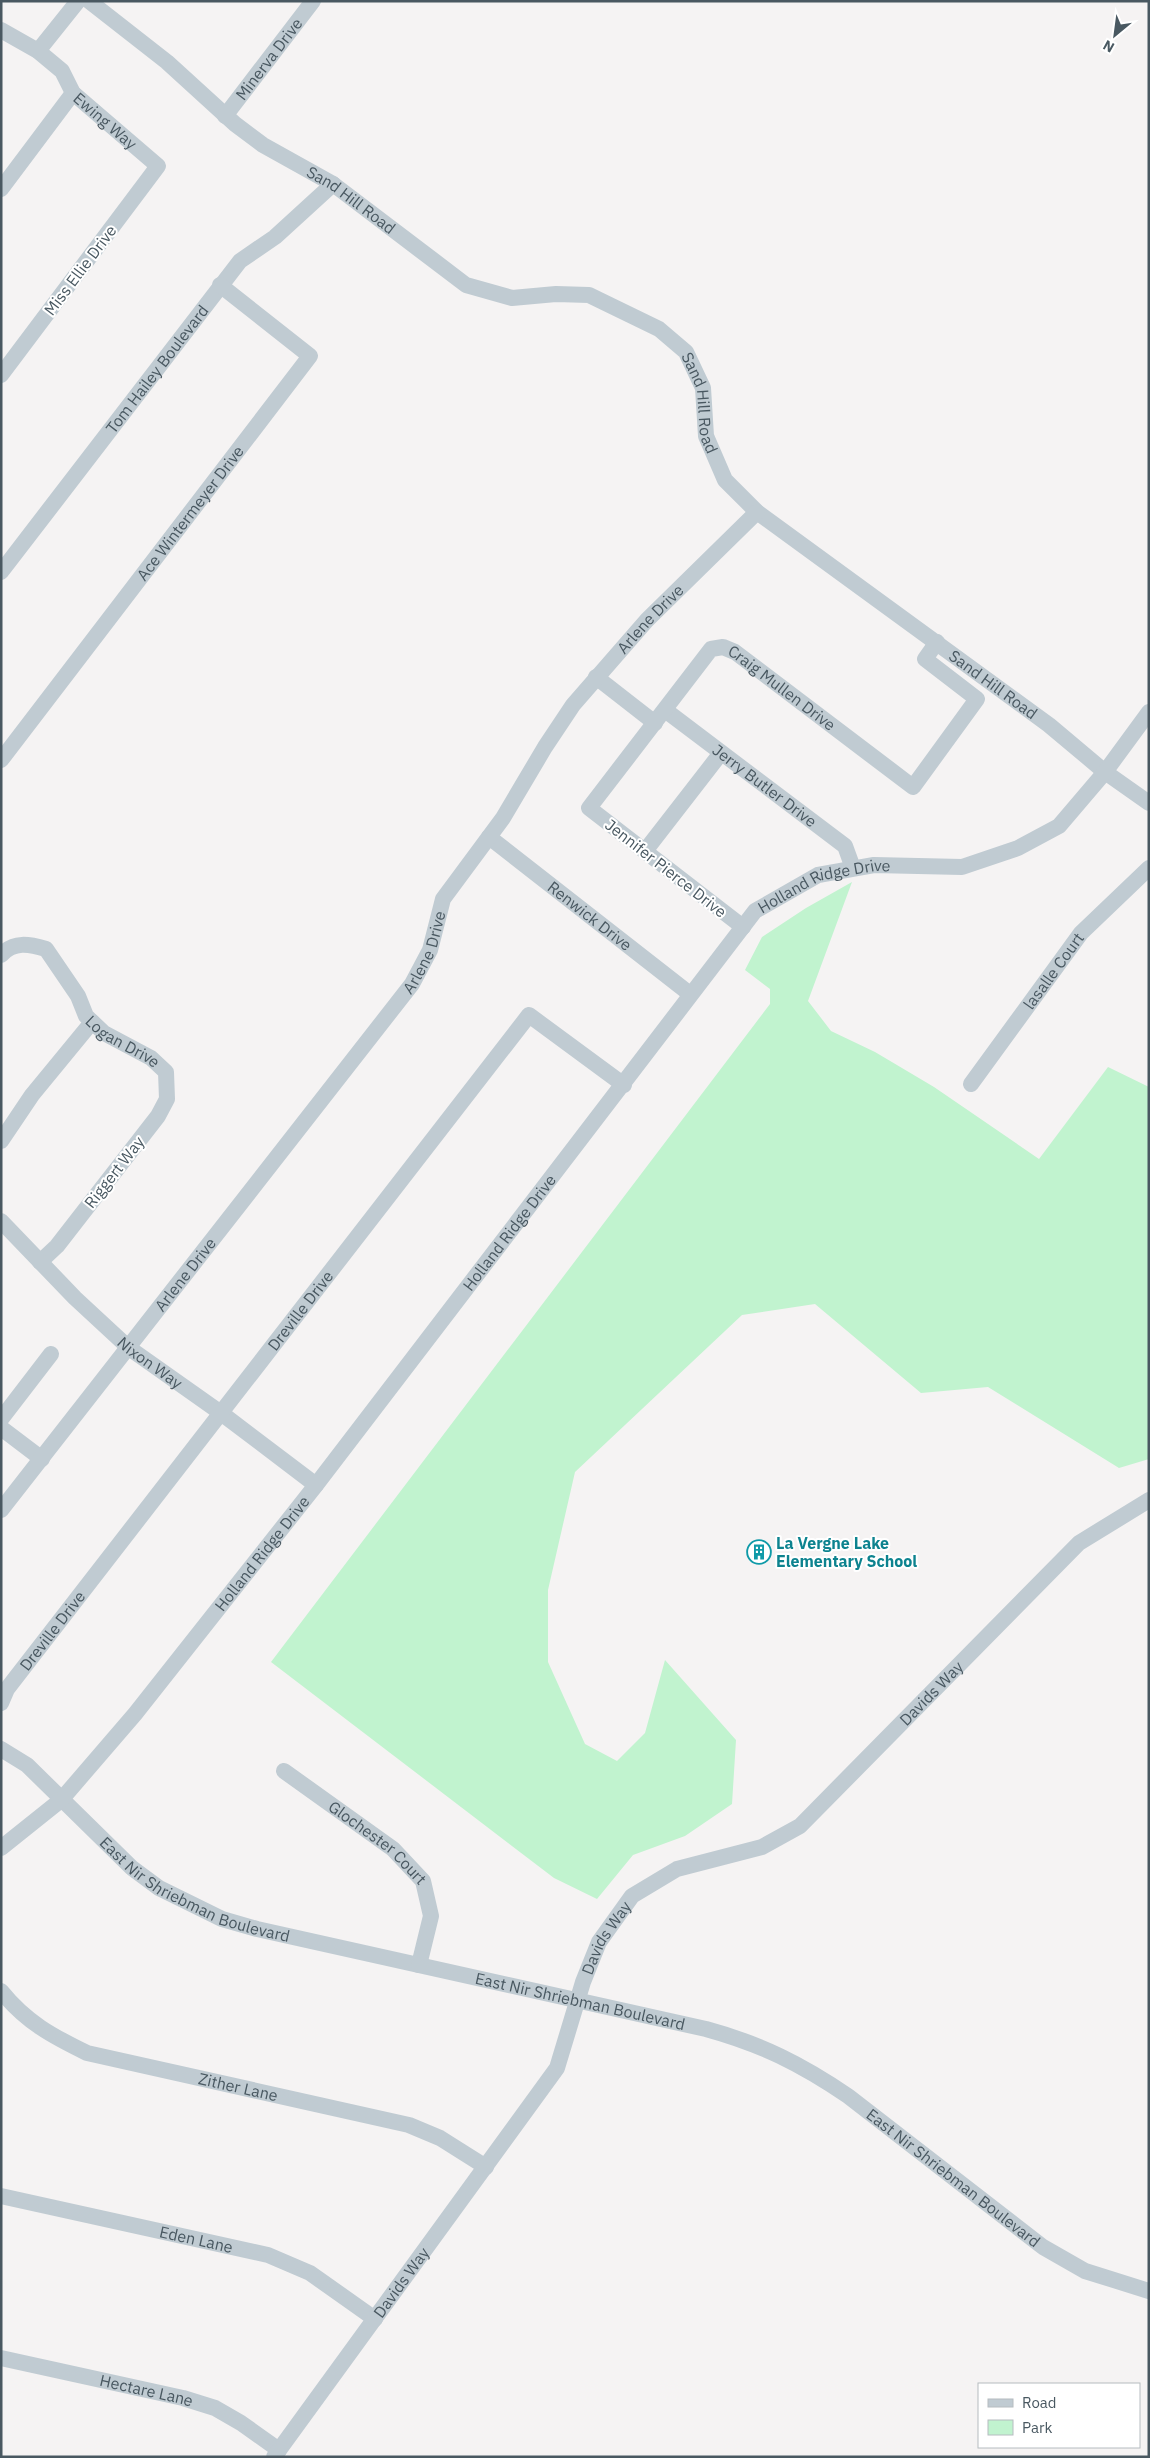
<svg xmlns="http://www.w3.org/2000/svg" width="1150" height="2458" font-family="'IBM Plex Sans',sans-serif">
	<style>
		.green { fill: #c1f3cf }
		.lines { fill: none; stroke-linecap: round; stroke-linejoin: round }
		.minor { stroke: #c0cbd2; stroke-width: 16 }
		.labels { text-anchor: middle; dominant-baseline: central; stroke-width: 4; stroke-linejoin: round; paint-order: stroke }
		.street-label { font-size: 16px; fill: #495861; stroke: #fff }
		.culture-label { font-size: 16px; font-weight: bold; fill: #0d838f; stroke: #fff; text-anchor: start }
	</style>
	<rect width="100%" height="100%" fill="#f5f3f3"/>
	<path class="green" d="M852,882L808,1001L831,1031L875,1052L934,1087L1039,1159L1108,1067L1149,1087V1459L1119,1468L988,1387L921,1393L815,1304L742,1315L575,1472L548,1590V1662L585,1744L617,1761L645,1733L665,1660L736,1740L732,1804L685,1836L633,1855L597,1899L554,1878L271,1662L770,1004V989L745,970L762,937L806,908Z"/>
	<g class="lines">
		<g class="minor">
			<path id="s1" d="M89,1L167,62L235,124L263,145L333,184L466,285L512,298L556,294L589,295L659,329L686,352L703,388L706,436L725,480L757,512L1049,725L1105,772L1149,803"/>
			<path id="s2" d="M1,30L38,51L62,71L73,93L158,166L1,375"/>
			<path d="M38,51L78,1"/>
			<path id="s3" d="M225,116L313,1"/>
			<path d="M1,189L73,93"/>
			<path id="s4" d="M1,572L240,261L275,237L333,184"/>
			<path d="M596,677L655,723"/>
			<path id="s5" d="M665,710L845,846L853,868"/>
			<path id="s6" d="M1,760L310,356L220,285"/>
			<path id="s7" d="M489,837L690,994"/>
			<path d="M645,851L721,753"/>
			<path id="s8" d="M743,927L589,808L711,649L723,647L735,652L913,787L977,699L925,659L937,642"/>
			<path id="s9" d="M1,955C14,941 29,944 46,949L78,996L86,1016L104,1033L151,1058L166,1072L167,1099L158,1116L57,1246L40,1262"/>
			<path id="s10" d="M971,1084L1081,933L1149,868"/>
			<path d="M1,1141L32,1095L92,1022"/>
			<path id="s11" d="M1,1221L75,1298L129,1348L221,1413L316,1485"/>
			<path d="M1,1419L51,1354"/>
			<path d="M1,1428L42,1459"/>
			<path id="s12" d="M1,1510L412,984L430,950L443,899L503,818L545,747L573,705L647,620L757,512"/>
			<path id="s13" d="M1,1703L7,1689L529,1015L624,1085"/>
			<path id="s14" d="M1,1749L27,1765L132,1868L159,1888L222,1919L257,1929L706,2029C761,2044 801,2064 848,2096L1043,2247L1085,2271L1149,2291"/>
			<path id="s15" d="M284,1771L393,1849L423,1881L431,1916L419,1965"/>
			<path id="s16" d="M1,1848L61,1800L135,1714L316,1485L755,911L818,875L874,865L962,867L1018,848L1059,826L1105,772L1149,712"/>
			<path id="s17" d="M1,1991C26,2022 52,2036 87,2053L409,2125L440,2138L486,2167"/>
			<path id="s18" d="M1,2196L268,2255L310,2273L375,2319"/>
			<path id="s19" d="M1,2358L183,2398L215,2408L241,2423L279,2450"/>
			<path id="s20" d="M274,2457L557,2068L583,1982L599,1942L632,1896L677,1869L762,1847L800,1826L1079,1543L1149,1500"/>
		</g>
	</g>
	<defs>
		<g id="building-ring" transform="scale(1.25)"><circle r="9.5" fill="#fff" stroke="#0f9aa8" stroke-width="1.5"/><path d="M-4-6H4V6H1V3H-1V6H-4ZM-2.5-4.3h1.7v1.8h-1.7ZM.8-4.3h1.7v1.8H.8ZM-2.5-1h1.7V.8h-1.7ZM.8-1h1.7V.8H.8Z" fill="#0f9aa8"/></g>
	</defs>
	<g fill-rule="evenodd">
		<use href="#building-ring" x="759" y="1552"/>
	</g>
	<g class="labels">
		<g class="street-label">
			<text stroke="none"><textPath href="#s3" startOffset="72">Minerva Drive</textPath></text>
			<text stroke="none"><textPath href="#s2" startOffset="141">Ewing Way</textPath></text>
			<text stroke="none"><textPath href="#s1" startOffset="330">Sand Hill Road</textPath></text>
			<text transform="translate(80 270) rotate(-53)">Miss Ellie Drive</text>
			<text stroke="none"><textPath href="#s4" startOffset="256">Tom Hailey Boulevard</textPath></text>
			<text stroke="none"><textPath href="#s1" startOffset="765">Sand Hill Road</textPath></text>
			<text stroke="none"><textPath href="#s6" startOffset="311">Ace Wintermeyer Drive</textPath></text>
			<text stroke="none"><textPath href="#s12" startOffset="1108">Arlene Drive</textPath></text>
			<text stroke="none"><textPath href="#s1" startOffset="1185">Sand Hill Road</textPath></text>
			<text stroke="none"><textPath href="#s8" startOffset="479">Craig Mullen Drive</textPath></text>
			<text stroke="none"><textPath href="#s5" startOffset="125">Jerry Butler Drive</textPath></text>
			<text transform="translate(666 868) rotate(38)">Jennifer Pierce Drive</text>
			<text stroke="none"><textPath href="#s16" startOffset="1280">Holland Ridge Drive</textPath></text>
			<text stroke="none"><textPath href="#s7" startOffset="128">Renwick Drive</textPath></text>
			<text stroke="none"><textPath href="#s12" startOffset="702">Arlene Drive</textPath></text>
			<text stroke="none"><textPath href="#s10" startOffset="140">lasalle Court</textPath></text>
			<text stroke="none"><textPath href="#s9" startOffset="172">Logan Drive</textPath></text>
			<text transform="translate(114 1172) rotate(-52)">Riggert Way</text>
			<text stroke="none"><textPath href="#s16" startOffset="800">Holland Ridge Drive</textPath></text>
			<text stroke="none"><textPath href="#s12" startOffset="299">Arlene Drive</textPath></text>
			<text stroke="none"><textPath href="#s13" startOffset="494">Dreville Drive</textPath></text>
			<text stroke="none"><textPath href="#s11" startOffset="206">Nixon Way</textPath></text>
			<text stroke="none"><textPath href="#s16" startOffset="395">Holland Ridge Drive</textPath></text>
			<text stroke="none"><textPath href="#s13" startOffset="89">Dreville Drive</textPath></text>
			<text stroke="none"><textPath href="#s20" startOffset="1041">Davids Way</textPath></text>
			<text stroke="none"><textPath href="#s15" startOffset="118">Glochester Court</textPath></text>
			<text stroke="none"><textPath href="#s14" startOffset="244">East Nir Shriebman Boulevard</textPath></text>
			<text stroke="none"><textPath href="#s20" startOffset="621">Davids Way</textPath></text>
			<text stroke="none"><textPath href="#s14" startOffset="649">East Nir Shriebman Boulevard</textPath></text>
			<text stroke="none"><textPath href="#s17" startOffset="262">Zither Lane</textPath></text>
			<text stroke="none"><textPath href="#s14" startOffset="1069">East Nir Shriebman Boulevard</textPath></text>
			<text stroke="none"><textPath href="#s18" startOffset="200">Eden Lane</textPath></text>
			<text stroke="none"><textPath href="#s20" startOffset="216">Davids Way</textPath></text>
			<text stroke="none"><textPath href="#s19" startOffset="149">Hectare Lane</textPath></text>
		</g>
		<g class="culture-label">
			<text x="776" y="1543">La Vergne Lake<tspan x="776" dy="18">Elementary School</tspan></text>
		</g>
	</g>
	<rect width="1150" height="2458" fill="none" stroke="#495861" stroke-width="5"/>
	<rect x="978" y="2383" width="162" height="65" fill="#ffffff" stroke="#b6bcc0"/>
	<rect x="988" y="2399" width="25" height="8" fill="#c0cbd2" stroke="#b6bcc0"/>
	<text x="1022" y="2408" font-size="15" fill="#495861">Road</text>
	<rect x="988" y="2420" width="25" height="15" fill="#c1f3cf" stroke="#b6bcc0"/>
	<text x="1022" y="2433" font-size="15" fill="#495861">Park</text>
	<g transform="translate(1115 35) rotate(209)" stroke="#ffffff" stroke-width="4" paint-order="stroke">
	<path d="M0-4L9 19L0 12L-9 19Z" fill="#495861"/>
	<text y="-8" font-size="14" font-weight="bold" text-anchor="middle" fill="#495861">N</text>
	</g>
</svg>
